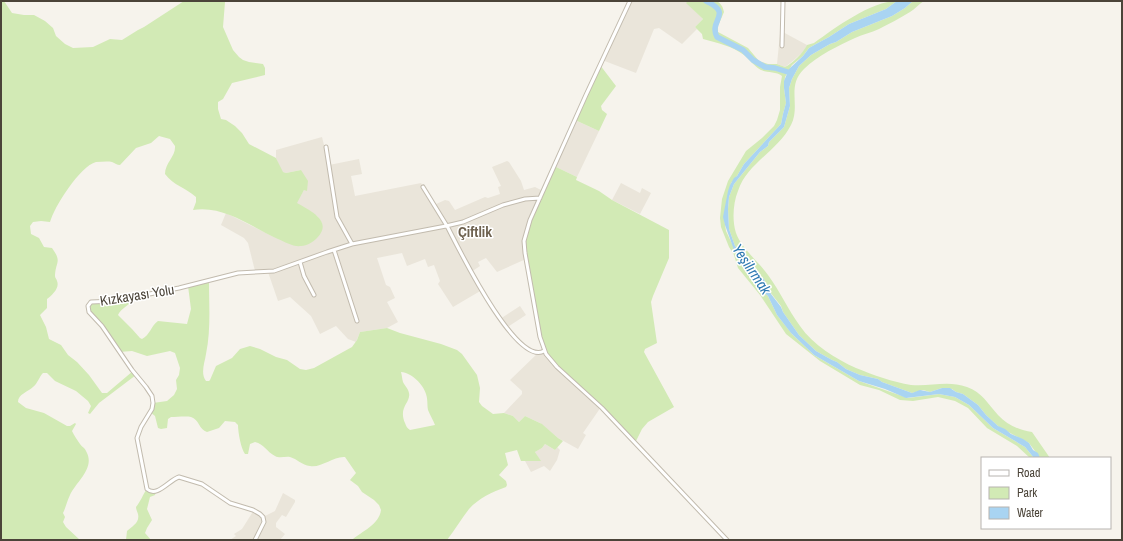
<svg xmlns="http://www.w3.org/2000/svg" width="1123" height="541" font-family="'Archivo Narrow',sans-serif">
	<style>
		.residential { fill: #eae5da }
		.green { fill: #d2eab5; fill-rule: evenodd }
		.water { fill: #a9d4f2 }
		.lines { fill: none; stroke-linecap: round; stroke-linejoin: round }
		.river { stroke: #a9d4f2; stroke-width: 5.5 }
		.minor-casing { stroke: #c2bbae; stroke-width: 5 }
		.minor { stroke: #fff; stroke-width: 3 }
		.labels { text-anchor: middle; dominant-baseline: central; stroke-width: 3; stroke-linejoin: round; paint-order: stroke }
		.street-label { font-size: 14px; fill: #4b4439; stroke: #fff }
		.neighbourhood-label { font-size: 15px; font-weight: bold; fill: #6e6250; stroke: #fff }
		.water-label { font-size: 15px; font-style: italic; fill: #2e7ab2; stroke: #fff }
	</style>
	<rect width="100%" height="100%" fill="#f6f3ec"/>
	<path class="residential" d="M630,1H688L687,3L703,19L695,27L697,29L682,44L659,28L654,29L636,73L602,60Z
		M781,31L807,45L805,50L794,60L785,67L777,64L780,34Z
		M575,120L599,131L577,177L554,166Z
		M322,137L329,165L359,159L362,174L351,176L355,196L421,183L434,205L445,200L449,201L455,210L485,197L488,198L500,194L498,187L501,186L492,167L507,161L509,162L521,181L524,190L535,187L543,191L526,259L497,272L486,258L478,262L480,266L471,272L482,290L453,307L438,284L440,281L434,265L428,267L425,259L407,266L402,253L377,258L386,285L390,287L395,298L387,302L398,322L387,328L360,332L356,342L348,339L336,326L320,334L311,316L290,297L278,301L268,272L255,271L248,243L244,238L221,225L226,213L274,237L322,223L318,217L296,203L304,190L301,170L286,173L282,172L276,158V150Z
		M621,183L640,193L642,188L651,193L640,214L612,200Z
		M520,306L526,315L506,328L500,319Z
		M544,351L601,407L583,433L586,435L578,449L558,438L540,423L525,416L519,422L513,416L504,413L522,394V391L510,380L538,353Z
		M545,444L555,450L557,447L560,450L557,460L550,471L544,466L531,472L525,461H540L535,452L542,448Z
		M283,493L295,500V502L286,517L282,515L276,523V527L285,534L280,540H230L236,536L234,534L242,529L254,510L263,517L275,511Z"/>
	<path class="green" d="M1,1H4L12,13L24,15H34L45,21L53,28L56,36L65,44L73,48L93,47L110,39L122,40L138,30L144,27L184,1H217L225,2L223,27L233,50L239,57L243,60L249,62L263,64L265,68V75L232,83L223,99L218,102V109L221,119L226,120L235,126L242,133L249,144L276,158L283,172L286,173L301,170L308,181L307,191L304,190L297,203C309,210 334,221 317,238C313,242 307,246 301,246C293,247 285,242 278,239C251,227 224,205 193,210L196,202V197C185,187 174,186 165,174C165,163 176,156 175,146L170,139L159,136L151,143L136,148L120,165C117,165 115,163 112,162C107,161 101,162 96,162C80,166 54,207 50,222L41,221L33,222L30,226L31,234L39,238L44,247L52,248C62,262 56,261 55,275C55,279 56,277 57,281C60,288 52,295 47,299V308L40,315L46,327L49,339L61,345L68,355L77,362L89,375L102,393H107L133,371L136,375L99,403L90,414L88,413L91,406L88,401L76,391L55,381L47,373H43C39,377 38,383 33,387C28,392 18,394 18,402L26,408L44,413L67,426H70L75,423L76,424L72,431C74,435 77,440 80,444C82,447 85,448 86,451C96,468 76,482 70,495C67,501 66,507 63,513L65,517L63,522L66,527L80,540H1Z
		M688,1H716C721,3 723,7 724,12L718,26V32L748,48L759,61L768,64H777L785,67C792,64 804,52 807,45L814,43C835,28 871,1 897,1L886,9L849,24L829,37L816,44L809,48L803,56L792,65L785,77L784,88L786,103L783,114L781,124L744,164L737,176L731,183L724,217L726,231L735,250L751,275L756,278L759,283L760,288L768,296L777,315L792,334L814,355L859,381L908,398L939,394L955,397L969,405L993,428L1025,447L1034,458H1030L1017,446L987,428L968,408L955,401L938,397L913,401L900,400L879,390L860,385L820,361L786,334L760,295L738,268L734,255L729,247L721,227L720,218L722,199L728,181L746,151L762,138L774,126L777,120L780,110V87L782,76C776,71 768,73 761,70C754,66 750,60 744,55C732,46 718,43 703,39L702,34L695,27L703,19L686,3Z
		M913,1H924C919,4 915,9 910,12C900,18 889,24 879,29C871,33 863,34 855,38C838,46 818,55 804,69C786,86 801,106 791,125C778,151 747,163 738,191C733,203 732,221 736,233C742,249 758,261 768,275C780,291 788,310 800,326C813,345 836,359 856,368C873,375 893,382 911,385C930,387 947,380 967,387C982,392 988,404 998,415C1007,425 1019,430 1032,432L1050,458H1040L1029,443L999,427L986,415L978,405L963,394L956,392L952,389L942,388L930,392L923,390L912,393L882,382L878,379L860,375L846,369L837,362L832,360L816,351L799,335L783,312L781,306L770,292V289L766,286L764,279L754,272L748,261L735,246L729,229L728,209L729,197L734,184L760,152L768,146L769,142L784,127L790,106L789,88L792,79L799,66L811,55L830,44L836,42L852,32L892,16L905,8Z
		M600,65L616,86L601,106L602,110L607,114L599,131L575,120Z
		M554,166L577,177L576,180L599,191L612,200L669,230V258L653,296L651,302L657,343L645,349L644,352L674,407L648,422L642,429L635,443L602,408L568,378L544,351L524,246L526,231Z
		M209,281C209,304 211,331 206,354C205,362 200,373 206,381H209L210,380L216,366L232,358L240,349L250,346L260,349L276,357L287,360L300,369L306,370L314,368L352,347L357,340L360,332L387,328L400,333L441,344L457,350L462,354L477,375L480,388L479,402L482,406L493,414L504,413L513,416L519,422L525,416L542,424L558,438L563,441L555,450L545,444L542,448L535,452L541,461H521L517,450L505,453L508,465L499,475L506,481L507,485L506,487C492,492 479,498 469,509C461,519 455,530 447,540H352C362,531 379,525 381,510L379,505L374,500L362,492L358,486L350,480L356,473L345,457C333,456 322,468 310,466C302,465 297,459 290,457C285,456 280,459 275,456C267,452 264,444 255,442L250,444L248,454H245C241,449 238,432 238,425L235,422L225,421L219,428L207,432C199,430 199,419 191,417C187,416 176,417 171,417L168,419L167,428L161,429L158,428L155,416L150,412L153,403L167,401L174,395L177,389L176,380L179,375L180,368L175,353L170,351L147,356L132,351L119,352L102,326L89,312V304L101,301L135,298C131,304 121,308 118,315L132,329L140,338L142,339C150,335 151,326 158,321L187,324L191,309L188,286ZM401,372C412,373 423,384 426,394C428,400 427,405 428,410C430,415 433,420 435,425L410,430C407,428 406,426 405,423C398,407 411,403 409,393C408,388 405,386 403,382C402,379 402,375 401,372Z
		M147,489L156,492L155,495L150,497L147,509L152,520L147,528L145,533L151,540H126L127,531C132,526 140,523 138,514C137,511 136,509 136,507C141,501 143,494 147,489Z"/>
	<path class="water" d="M897,1H913L905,8L892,16L852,32L836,42L830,44L811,55L799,66L792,79L789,88L790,106L784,127L769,142L768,146L760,152L734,184L729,197L728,209L729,229L735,246L751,264L754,272L764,279L766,286L769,289L771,294L781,307L783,312L799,335L816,351L832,360L837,362L846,369L860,375L878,379L882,382L912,393L920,390L930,392L942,388H950L956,392L963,394L978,405L986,415L998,426L1005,429L1011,434L1023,439L1029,443L1033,450L1038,453L1040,458H1034L1025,447L993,428L969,405L955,397L939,394L906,398L885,389L859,381L814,355L791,333L777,315L768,296L760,289L758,281L744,268L745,266L734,250L725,225L723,217L728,191L730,185L734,178L737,176L744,164L781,124L783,114L786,103L784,88V81L789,69L803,56L809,48L816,44L829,37L849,24L886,9Z"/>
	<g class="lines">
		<path class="river" d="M706,1C734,14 708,20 717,37L743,50L753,60L765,67L775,68L791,73"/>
		<g class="minor-casing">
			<path id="minor" d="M630,1L586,95L530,220L524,241L525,253L540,337L546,354L557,367L602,408L727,540
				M782,46L783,1
				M326,147L337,217L352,244
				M423,187C431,200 439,213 447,226C458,247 516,367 544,351
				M334,250L357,321
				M300,262L304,276L314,295
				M255,540L264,522L263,517L260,514L253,510L230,503L202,484L179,477C169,480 157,498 147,489L137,438L141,427L152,409L153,403L152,396L146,387L132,370L102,326L89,312L88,306L91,302L115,301L179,288L238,273L274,271L327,252L352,244L446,226L463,222L503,205L525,199L540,198"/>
		</g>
		<use href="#minor" class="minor"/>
	</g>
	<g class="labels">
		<g class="street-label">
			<text transform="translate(137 295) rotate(-9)">Kızkayası Yolu</text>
		</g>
		<g class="neighbourhood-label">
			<text x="475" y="231">Çiftlik</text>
		</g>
		<g class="water-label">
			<text transform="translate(752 269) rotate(56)">Yeşilırmak</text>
		</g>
	</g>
	<rect width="1123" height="541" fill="none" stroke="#4b4439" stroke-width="4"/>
	<rect x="981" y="457" width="130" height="72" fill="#ffffff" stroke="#b7b4b0"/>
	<rect x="989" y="470" width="20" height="6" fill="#ffffff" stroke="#b7b4b0"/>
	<text x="1017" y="477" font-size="12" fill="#4b4439">Road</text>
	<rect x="989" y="487" width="20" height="12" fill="#d2eab5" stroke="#b7b4b0"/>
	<text x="1017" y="497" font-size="12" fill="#4b4439">Park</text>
	<rect x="989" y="507" width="20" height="12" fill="#a9d4f2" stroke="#b7b4b0"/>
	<text x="1017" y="517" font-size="12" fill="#4b4439">Water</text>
</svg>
